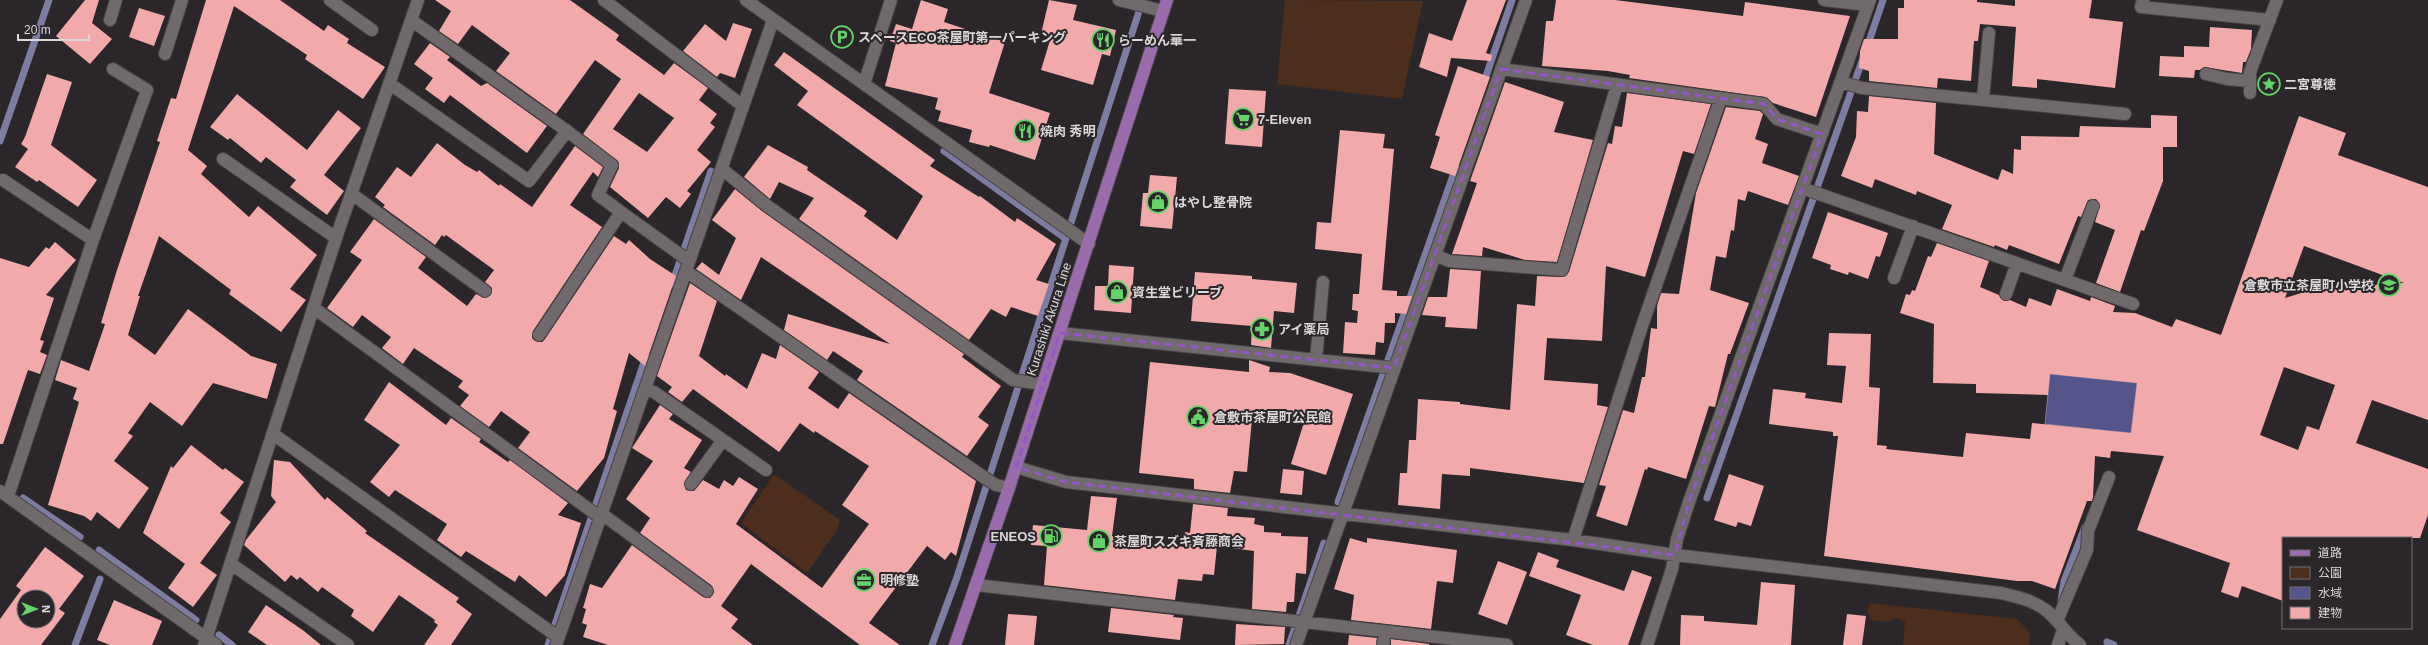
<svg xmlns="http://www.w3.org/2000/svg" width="2428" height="645" font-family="Arial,'Noto Sans JP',sans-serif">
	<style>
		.green { fill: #4d2d1b }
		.water { fill: #56558b; stroke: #7e7ca3 }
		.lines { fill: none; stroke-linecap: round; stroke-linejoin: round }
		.stream { stroke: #7e7ca3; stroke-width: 7 }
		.building { fill: #f1a9aa; fill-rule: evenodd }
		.minor-casing { stroke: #484345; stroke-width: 14 }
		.major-casing { stroke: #484345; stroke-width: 14 }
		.minor { stroke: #706a6d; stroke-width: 12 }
		.major { stroke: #9b6bae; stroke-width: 12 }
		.marked { fill: none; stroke: #9357c6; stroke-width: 3; stroke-dasharray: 8 5; stroke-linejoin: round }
		.labels { text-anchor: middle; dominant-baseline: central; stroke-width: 4; stroke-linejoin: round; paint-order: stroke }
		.poi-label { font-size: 13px; font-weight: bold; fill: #dcd8da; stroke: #2b2629; text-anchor: start }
		.street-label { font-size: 13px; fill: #dcd8da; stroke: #2b2629 }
	</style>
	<rect width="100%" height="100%" fill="#2b2629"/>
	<path class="green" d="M1285,0L1423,1L1402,99L1277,84Z
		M774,474L840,520L836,532L807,573L741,523Z
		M1870,603L2017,619L2030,633L2029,645H1903L1905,621L1896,618L1887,622L1871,620L1867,610Z"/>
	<path class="water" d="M2050,374L2137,383L2131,433L2045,424Z"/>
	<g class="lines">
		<path class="stream" d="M1867,47L1883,0
			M1483,85L1512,0
			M0,141L49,0
			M944,151L1066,239
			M672,284L711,171
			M23,498L80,537
			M1707,498L1862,61
			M1338,502L1456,167
			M99,550L196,620
			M2061,601L2064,581L2085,527
			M219,635L232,645
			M2107,642L2114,645
			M75,645L100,579
			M548,645L646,356
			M932,645L957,577L1142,2
			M1289,645L1324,543"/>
	</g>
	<path class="building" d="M85,0H99L92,23L112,39L90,64L56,36Z
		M206,0H280L324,31L328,25L349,39L347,43L385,67L363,99L305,59L307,55L234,6L188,150L207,166L201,174L249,217L258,206L317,255L290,289L306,300L281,332L229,294L231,290L159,236L138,296H140L128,335L155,355L188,309L251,356L277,364L267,399L213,383L182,426L150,402L128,433L133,436L114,461L149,488L119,529L97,512L91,521L84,516L48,505L79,402L73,399L77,388L55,380L61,360L89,371L105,324L101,323L116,273L160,142L157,141L171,98L176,99Z
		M435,0H570L619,35L616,40L664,75L674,63L708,88L699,100L717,114L710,123L715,127L697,150L711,162L687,191L691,194L680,208L666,197L648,218L610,187L619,168L618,161L583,134L621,79L595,60L556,114L496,71L510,53L472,25L458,44L439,31L451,11ZM639,93L674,118L647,152L613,129Z
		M921,0L948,9L944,22L1005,42L989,93L1050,113L1035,160L990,145L989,147L969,142L972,130L938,121L941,111L935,109L938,98L885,86L896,43L890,41L896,24L912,29Z
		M1049,0L1077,5L1073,20L1116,30L1110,56L1102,54L1093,85L1041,70L1051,37L1041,34Z
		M1467,0H1506L1486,53L1492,55L1491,61L1451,58L1447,77L1419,67L1429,33L1452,41Z
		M1556,0H1615L1743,16L1745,2L1850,16L1816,117L1773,103L1765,97L1629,78L1630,75L1608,71L1542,66L1546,21H1553Z
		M1904,0H1977V2L2015,6V0H2092L2089,18L2123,22L2115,88L2037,79V88L2012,86L2016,27L1980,24L1978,41H1974L1971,81L1938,78L1937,88L1869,81V71L1859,68L1860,51L1864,39H1898V8H1904Z
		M139,8L165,16L154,46L129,37Z
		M733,23L752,29L735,78L720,73L717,77L683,51L705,24L726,41Z
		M2210,27L2252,30L2251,49L2246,62H2243L2242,73L2204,67L2200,70H2195L2194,78L2159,76L2160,56L2184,57V46L2209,47Z
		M430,43L450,57L447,60L481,86L487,83L547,126L527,153L450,95L444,103L425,89L433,78L414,64Z
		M784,52L935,160L930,166L979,197L980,196L1015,222L1017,218L1056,244L1036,280L1049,284L1038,316L1011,307L1006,317L991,309L969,340L799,219L814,198L779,182L770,199L744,177L768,145L808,167L807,170L867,211L864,216L897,240L923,196L797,105L808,91L774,65Z
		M1458,66L1490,77L1455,176L1430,168L1440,137L1435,135Z
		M47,74L72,82L51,145L97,180L78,207L39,180L37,182L15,167L28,149L21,144L25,137Z
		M1505,82L1564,102L1554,132L1593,140L1557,262L1525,260L1483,247L1482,256L1452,254L1477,183L1470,181Z
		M1229,89L1266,91L1262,147L1225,144Z
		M1627,93L1711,104L1694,154L1683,151L1645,277L1606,266L1602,341L1547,338L1544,380L1598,384L1597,405L1608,407L1584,483L1470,468V476L1442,474L1440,509L1398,505L1400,473H1407L1409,440H1416L1418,399L1460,402V404L1510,410L1517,304L1535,306L1537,276L1562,277L1569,272L1608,143L1612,144L1615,126L1622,127Z
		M237,94L307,150L338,110L361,128L324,175L344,191L327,215L290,187L296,180L266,157L261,163L230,138L228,140L210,127Z
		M1869,96L1936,103L1934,154L1998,180L2002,169L2013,174L2014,149L2021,150V136L2079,137L2080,126L2151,128V115L2177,116V147H2163V181L2144,231L2141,230L2120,292L2096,283L2115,230L2095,222L2100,205L2096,199L2088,200L2081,217L2078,216L2059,264L2009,245L2007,250L1995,245L1994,247L1942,229L1952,205L1917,191L1916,195L1875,179L1872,188L1841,176L1856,137L1857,111L1868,112Z
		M1726,107L1760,111L1763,114L1755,139L1768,144L1762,163L1799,176L1788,205L1748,191L1745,201L1738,199L1734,231L1731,230L1726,258L1716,256L1710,290L1749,303L1730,354H1728L1715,407L1709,406L1686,479L1648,467L1647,470L1645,469L1627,526L1596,516L1606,486L1599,485L1623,410L1634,413L1642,377H1645L1651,328L1657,329V306L1661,293L1679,294L1696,193Z
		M2299,116L2346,133L2338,155L2428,187V420L2372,400L2356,443L2428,469V515L2420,538H2283V601L2242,586L2238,598L2221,592L2230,563L2137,530L2164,456L2111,451L2110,458L2095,456L2093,497L2092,501H2087L2055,589L2032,581H2017L1824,556L1838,436H1833V432L1769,424L1773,389L1806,393L1805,398L1842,403L1846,366L1827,365L1829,333L1871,334L1869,387L1880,388L1877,445L1887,446L1886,449L1963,457L1966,433L2030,439L2032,423L2131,433L2137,383L2050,374L2048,395L1976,393V384L1933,383L1934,324L1900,313L1906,294L1910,295L1912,290L1915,291L1928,256L1931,257L1937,243L1989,261L1980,287L1999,295L2004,301L2010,300L2026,307L2029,298L2051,306L2057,289L2090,301L2091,297L2115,306L2113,312L2135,313L2172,327L2176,319L2221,335ZM2304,246L2404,283L2317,288L2285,298ZM2284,367L2335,385L2319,430L2307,426L2298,450L2260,435Z
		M1340,130L1385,134L1383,148L1394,149L1382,290L1397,291V296H1412L1406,314L1395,313V323H1385L1384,343L1376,342L1375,355L1343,353L1345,322L1357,323L1358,311L1352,310L1353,294H1359L1362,254L1315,249L1317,222L1331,223Z
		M437,143L465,165L477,172L479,170L499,186L500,184L532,207L575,146L603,167L598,177L593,172L570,205L602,227L533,331L532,338L535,341L542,342L545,339L614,236L626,244L629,240L650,259L676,276L645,366L629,353L613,409L617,411L604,458L577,491L518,448L530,432L501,411L489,427L460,406L469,395L458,387L463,381L414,348L403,364L382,348L391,337L362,315L353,327L327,308L362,260L350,252L374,219L426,257L418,268L467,306L476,294L485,298L491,295L492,288L485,282L494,270L446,235L444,237L442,235L435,245L383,207L385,205L375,197L397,167L411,177Z
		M1150,175L1177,177L1172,229L1140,226L1143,193H1148Z
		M735,189L762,211L964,354L962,357L1001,386L978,417L989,425L967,456L857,380L863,371L833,351L827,360L784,330L788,314L890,344L761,257L741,300L696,269L702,262L719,275L736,238L712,220Z
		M1828,212L1888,233L1880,257L1876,256L1868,279L1849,272L1848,275L1830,269L1831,265L1812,258Z
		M55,242L76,260L46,295L54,298L40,340L44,341L40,352L47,355L40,374L28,370L3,444H0V258L29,267L46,247L49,249Z
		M1109,265L1134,267L1131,313L1094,310L1095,286H1108Z
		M1450,269L1481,271L1477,329L1445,327L1446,317L1422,315L1428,297H1447Z
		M1195,272L1252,276V279L1297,283L1294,313L1274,311L1271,348L1251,345L1252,326L1191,321Z
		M690,283L717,301L699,356L725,376L726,374L747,389L762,353L776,359L780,345L819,372L808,388L838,409L849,393L976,481L956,556L951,552L945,560L927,546L869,623L900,645H860L751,564L721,606L738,619L731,628L753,645H608L583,637L587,625L582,623L586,609L583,608L590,584L602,588L632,545L703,597L710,598L714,592L711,585L640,533L650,518L626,499L653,461L632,448L660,405L673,414L669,419L702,440L684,468L691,472L684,483L686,490L694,491L703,480L719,489L724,480L733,486L739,477L758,489L736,524L822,588L869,524L842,505L869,466L815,431L814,433L800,423L779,452L693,389L682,402L668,392L672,387L657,376Z
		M1249,360L1270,367L1269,372L1290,373L1353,394L1326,475L1291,464L1305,419H1252L1247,472L1234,471L1230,493L1194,489V479L1139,473L1150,362L1249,372Z
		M389,382L446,425L451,418L481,439L479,442L508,462L510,460L568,503L558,515L581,523L565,575L546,597L519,575L515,582L466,551L461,557L437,540L447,524L395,490L389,497L370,482L400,445L364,420Z
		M191,445L223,470L225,468L244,482L220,513L231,522L200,563L217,575L193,607L168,588L185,564L143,533L171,466L173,468Z
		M274,460L290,462L325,500L327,497L367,531L365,533L459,598L456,602L472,614L451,645H424L438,625L434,622L435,620L399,595L373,632L351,616L354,610L322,587L318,592L300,577L297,580L291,575L285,582L244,545L246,540L276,502L271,496Z
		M1283,469L1304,471L1302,495L1280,493Z
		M1729,474L1764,486L1751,526L1738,522L1736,527L1714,520Z
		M1091,496L1117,498L1112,536L1135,538V541L1184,547L1185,532L1190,533L1193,504L1228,508L1227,516L1255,518L1254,524L1264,526V532L1281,533V536L1308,537L1306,574L1296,573L1294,602H1287L1286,612L1252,609L1254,551L1217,546L1214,575L1203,574L1202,581L1178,579L1175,600L1044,585L1047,546L1031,545L1033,525L1087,530Z
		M1350,538L1367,543V538L1457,550L1453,583L1437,581L1431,629L1351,620L1354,595L1334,589Z
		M45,547L84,576L59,609L65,613L41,645H0V619L21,590L16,586ZM24,597H48V621H24Z
		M1538,552L1559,560L1556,567L1624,591L1632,570L1652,577L1628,645H1593L1566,635L1581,595L1529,576Z
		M1498,561L1527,572L1507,625L1478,614Z
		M1761,582L1795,585L1791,645H1680L1681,615L1704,616V621L1757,625Z
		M114,600L162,621L152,645H110L97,640Z
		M266,605L304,631L321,645H267L248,632Z
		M1111,608L1174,615L1173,617L1183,618L1180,640L1108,632Z
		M1008,614L1037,616L1034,645H1005Z
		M1847,614L1866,616L1862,645H1843Z
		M1236,624L1285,627L1284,644L1235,645Z
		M1349,635L1377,638L1376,645H1348Z
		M1391,639L1429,644V645H1391Z"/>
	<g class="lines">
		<g class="minor-casing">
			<path id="minor" d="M330,0L372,30
				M604,0L743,106
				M746,0L1089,244
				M1119,0L1163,11
				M1824,0L1868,5
				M2143,0L2141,7L2270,20
				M110,20L116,0
				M411,20L567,131
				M165,54L182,0
				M1501,69L1764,104L1777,119L1822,134
				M2206,74L2227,79L2250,81
				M1841,82L1862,88L2125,114
				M390,84L529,181L567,131L612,165L598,195L621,212
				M864,84L891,0
				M2250,93V72L2277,0
				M1983,99L1989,33
				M223,159L336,238
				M722,169L766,205L1013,380L1043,384
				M3,180L93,240
				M1802,188L2133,304
				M352,194L485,291
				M1435,255L1449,261L1562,270L1617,85
				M686,271L985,478L996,485L1009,488
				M1894,278L1913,226
				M2065,280L2093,206
				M2006,294L2017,263
				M314,308L601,518
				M1060,333L1394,368
				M539,335L621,212L689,261
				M1316,360L1323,282
				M645,390L654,392L766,470
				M273,434L558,637
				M1016,467L1066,482L1573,540L1675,555L2001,593C2017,597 2033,600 2047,611C2059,621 2067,635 2080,645
				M691,484L723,440
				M0,491L216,645
				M8,496L93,240L147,90L113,69
				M602,514L707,591
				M1573,540L1642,326L1721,98
				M231,564L348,645
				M976,585L1507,645
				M2057,621L2087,550L2088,531L2109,477
				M204,645L336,238L418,0
				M556,645L773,20
				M1296,645L1526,0
				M1383,645L1385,632
				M1647,645L1672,569L1677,539L1689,502L1870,0
				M2058,645L2063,630"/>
		</g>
		<g class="major-casing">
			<path id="major" d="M955,645L1009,488L1167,0"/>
		</g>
		<use href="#minor" class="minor"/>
		<use href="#major" class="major"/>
	</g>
	<path class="marked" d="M1501,69L1764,104L1777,119L1822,134L1689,502L1675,555L1066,482L1016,467L1060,333L1394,368Z"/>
	<defs>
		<g id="parking-ring" transform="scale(1.15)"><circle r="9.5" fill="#2b2629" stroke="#64d468" stroke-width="1.5"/><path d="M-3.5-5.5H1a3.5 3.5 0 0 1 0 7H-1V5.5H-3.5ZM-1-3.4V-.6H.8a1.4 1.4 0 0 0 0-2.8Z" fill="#64d468"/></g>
		<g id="restaurant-ring" transform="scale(1.15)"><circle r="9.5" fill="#2b2629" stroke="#64d468" stroke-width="1.5"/><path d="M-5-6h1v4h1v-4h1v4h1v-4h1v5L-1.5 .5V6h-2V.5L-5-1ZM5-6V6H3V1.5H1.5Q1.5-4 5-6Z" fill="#64d468"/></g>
		<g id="sight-ring" transform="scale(1.15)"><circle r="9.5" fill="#2b2629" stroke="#64d468" stroke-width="1.5"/><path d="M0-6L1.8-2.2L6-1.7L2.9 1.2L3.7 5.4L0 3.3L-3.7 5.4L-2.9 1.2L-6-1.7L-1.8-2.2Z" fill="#64d468"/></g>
		<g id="supermarket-ring" transform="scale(1.15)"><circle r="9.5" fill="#2b2629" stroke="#64d468" stroke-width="1.5"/><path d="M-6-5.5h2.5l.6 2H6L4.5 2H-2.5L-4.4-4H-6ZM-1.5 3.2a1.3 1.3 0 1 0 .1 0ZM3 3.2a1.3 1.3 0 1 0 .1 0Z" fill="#64d468"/></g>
		<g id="shop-ring" transform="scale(1.15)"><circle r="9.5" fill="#2b2629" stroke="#64d468" stroke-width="1.5"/><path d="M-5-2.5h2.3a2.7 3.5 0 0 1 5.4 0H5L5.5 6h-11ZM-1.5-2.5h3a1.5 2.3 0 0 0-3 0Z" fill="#64d468"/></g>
		<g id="school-ring" transform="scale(1.15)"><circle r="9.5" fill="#2b2629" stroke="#64d468" stroke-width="1.5"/><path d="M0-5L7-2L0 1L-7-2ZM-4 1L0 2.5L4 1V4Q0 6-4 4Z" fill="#64d468"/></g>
		<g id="pharmacy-ring" transform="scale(1.15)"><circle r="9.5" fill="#2b2629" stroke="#64d468" stroke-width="1.5"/><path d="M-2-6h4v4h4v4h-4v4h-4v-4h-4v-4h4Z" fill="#64d468"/></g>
		<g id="civic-ring" transform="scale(1.15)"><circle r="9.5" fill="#2b2629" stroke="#64d468" stroke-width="1.5"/><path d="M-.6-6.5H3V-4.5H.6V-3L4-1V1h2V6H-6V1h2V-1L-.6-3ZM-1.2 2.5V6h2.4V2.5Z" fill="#64d468"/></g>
		<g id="fuel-ring" transform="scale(1.15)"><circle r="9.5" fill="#2b2629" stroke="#64d468" stroke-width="1.5"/><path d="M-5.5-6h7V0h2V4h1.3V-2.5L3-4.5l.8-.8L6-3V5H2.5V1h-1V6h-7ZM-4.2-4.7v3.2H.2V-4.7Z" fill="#64d468"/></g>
		<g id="office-ring" transform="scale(1.15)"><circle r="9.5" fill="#2b2629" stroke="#64d468" stroke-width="1.5"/><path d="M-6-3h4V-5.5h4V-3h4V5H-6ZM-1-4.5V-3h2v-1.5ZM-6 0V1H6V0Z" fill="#64d468"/></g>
	</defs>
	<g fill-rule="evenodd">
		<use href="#parking-ring" x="842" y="37"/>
		<use href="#restaurant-ring" x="1103" y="40"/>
		<use href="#sight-ring" x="2269" y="84"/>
		<use href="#supermarket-ring" x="1243" y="119"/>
		<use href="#restaurant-ring" x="1025" y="131"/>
		<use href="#shop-ring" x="1158" y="202"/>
		<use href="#school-ring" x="2389" y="285"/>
		<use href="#shop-ring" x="1117" y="292"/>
		<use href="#pharmacy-ring" x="1262" y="329"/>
		<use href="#civic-ring" x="1198" y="417"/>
		<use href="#fuel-ring" x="1051" y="536"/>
		<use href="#shop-ring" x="1099" y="541"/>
		<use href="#office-ring" x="864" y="580"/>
	</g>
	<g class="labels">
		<g class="poi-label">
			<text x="858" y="37">スペースECO茶屋町第一パーキング</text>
			<text x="1118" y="40">らーめん華一</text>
			<text x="2284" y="84">二宮尊徳</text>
			<text x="1258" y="119">7-Eleven</text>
			<text x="1040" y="131">焼肉 秀明</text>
			<text x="1174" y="202">はやし整骨院</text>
			<text x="2374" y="285" text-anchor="end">倉敷市立茶屋町小学校</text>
			<text x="1132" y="292">資生堂ビリーブ</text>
			<text x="1278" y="329">アイ薬局</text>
			<text x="1214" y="417">倉敷市茶屋町公民館</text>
			<text x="1036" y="536" text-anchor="end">ENEOS</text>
			<text x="1114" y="541">茶屋町スズキ斉藤商会</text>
			<text x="880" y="580">明修塾</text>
		</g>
		<g class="street-label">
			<text transform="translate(1049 319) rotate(-72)">Kurashiki Akura Line</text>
		</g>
	</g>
	<rect x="2282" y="537" width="130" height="92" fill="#2b2629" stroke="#726d70"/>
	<rect x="2290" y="550" width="20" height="6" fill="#9b6bae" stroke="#726d70"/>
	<text x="2318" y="557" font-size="12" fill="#dcd8da">道路</text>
	<rect x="2290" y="567" width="20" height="12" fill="#4d2d1b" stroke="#726d70"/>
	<text x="2318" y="577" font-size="12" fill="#dcd8da">公園</text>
	<rect x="2290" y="587" width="20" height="12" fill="#56558b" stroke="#726d70"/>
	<text x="2318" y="597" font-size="12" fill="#dcd8da">水域</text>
	<rect x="2290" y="607" width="20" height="12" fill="#f1a9aa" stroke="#726d70"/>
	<text x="2318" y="617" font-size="12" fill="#dcd8da">建物</text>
	<g transform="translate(36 609) rotate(90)"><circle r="19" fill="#2b2629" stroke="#726d70"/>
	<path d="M0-3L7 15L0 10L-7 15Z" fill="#64d468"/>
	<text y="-6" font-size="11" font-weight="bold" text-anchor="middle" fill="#dcd8da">N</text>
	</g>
	<path d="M18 34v6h71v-6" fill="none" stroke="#dcd8da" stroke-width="2"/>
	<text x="24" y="34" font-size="12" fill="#dcd8da" stroke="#2b2629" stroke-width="3" paint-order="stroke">20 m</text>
</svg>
